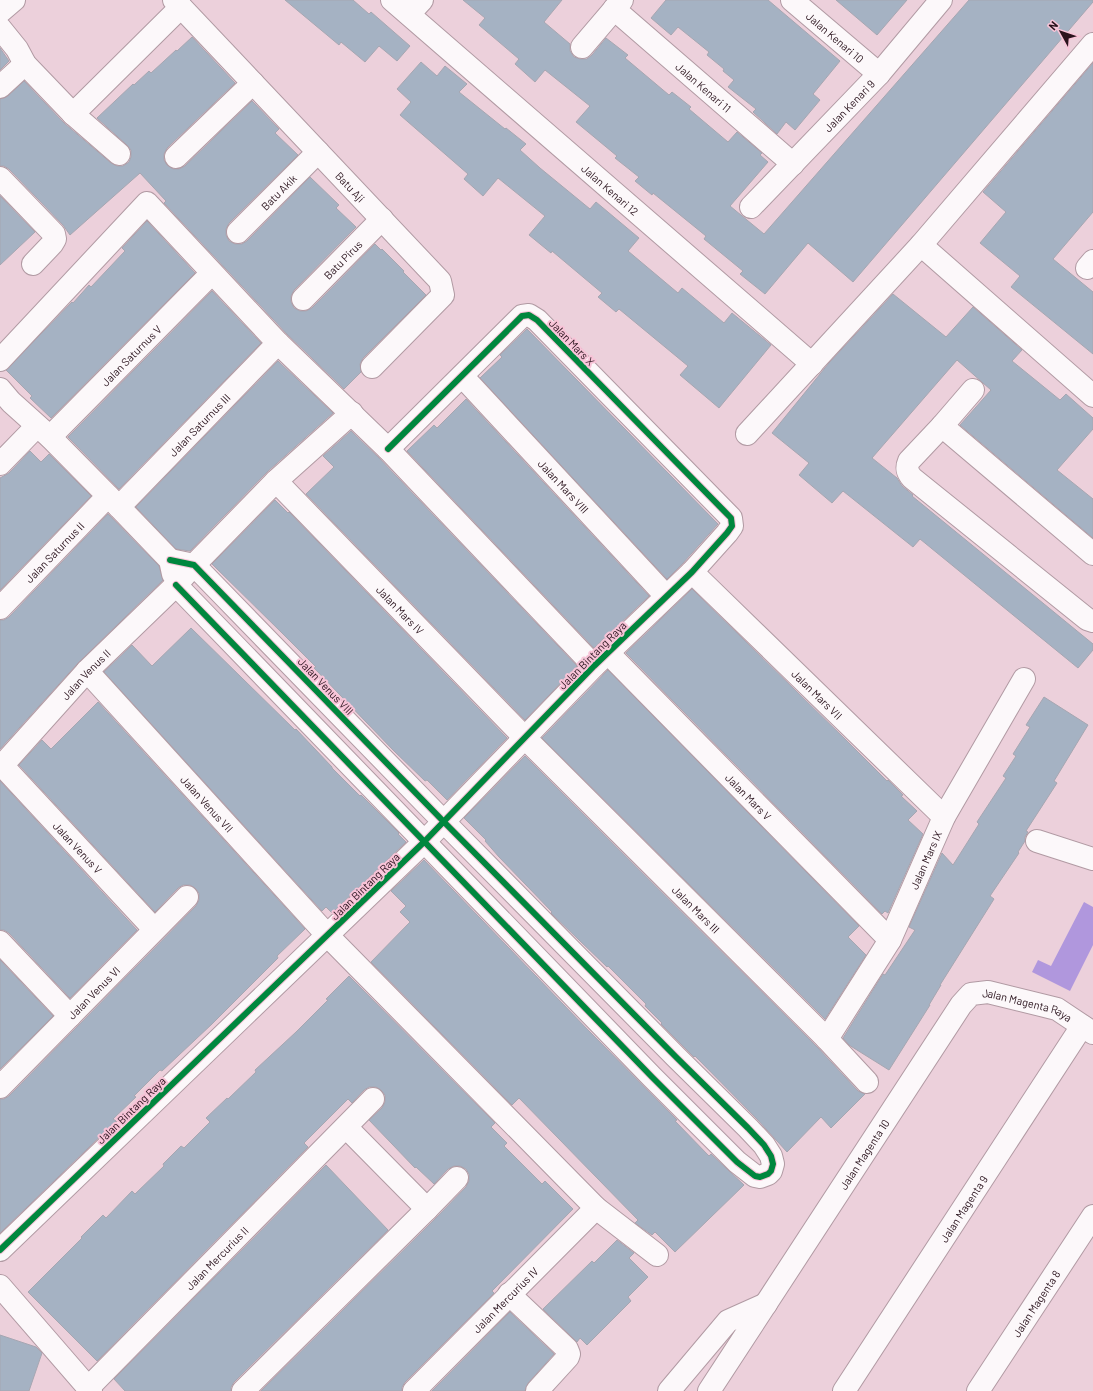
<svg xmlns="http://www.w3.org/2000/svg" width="1093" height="1391" font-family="Barlow,sans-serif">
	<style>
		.water { fill: #b097dd }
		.building { fill: #a5b2c3; stroke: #a6a6b1 }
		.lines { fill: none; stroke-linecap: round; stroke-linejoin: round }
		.minor-casing { stroke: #b19aa3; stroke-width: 24 }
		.minor { stroke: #fcf8fa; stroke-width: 22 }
		.cycleway-casing { stroke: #f8c4d8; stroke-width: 8 }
		.cycleway { stroke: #00873e; stroke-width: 6 }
		.labels { text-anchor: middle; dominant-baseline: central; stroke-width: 4; stroke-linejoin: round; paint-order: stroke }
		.street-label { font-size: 11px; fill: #2a131d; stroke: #f8c4d8 }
	</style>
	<rect width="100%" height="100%" fill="#ecd0db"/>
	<path class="water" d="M1084,902L1093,907V945L1070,991L1032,972L1038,960L1051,966Z"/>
	<path class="building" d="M285,0H353L369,14L371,12L410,46L397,61L379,46L365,62L341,42L339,45Z
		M463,0H562L544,22L570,44V51L574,57L580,59H587L592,55L606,38L628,55L625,58L669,95L672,92L691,107L689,109L728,142L737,132L762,153L760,155L768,162L730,206L764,234L969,0H1093V2L853,282L808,243L765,294L740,274L743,271L704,239L706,236L653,193L652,195L635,181L639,177L615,158L617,156L576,122L590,106L545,70L535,82L515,64L519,59L479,25L485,18Z
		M666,0H768L840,61L813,94L820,100L795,130L786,122L777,134L753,112L756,109L728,87L734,80L723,71L724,69L707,55L709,52L678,27L671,35L651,18Z
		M836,0H907L877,35Z
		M192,37L235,83L167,148L164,154V160L167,165L173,169H179L185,166L252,101L279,129L275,133L298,155L229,223L226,229V235L229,241L235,244H242L247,241L310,177L339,205L336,208L356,227L294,290L291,296V302L294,308L300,311H306L312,308L375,244L381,250L382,249L404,271L403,272L426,295L363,358L360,364L361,372L344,389L287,334L164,203L166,201L140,173L70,235L63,225L9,169L4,166H0V99L8,96L24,81L64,123L111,163L117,166H123L129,162L131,157V150L127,145L97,118L133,84L134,85L149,71L151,73L176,50L177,51Z
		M0,48L9,61L0,70Z
		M421,62L437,76L445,66L467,84L459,92L505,129L506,128L526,144L520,150L540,168L590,209L596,202L639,238L628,251L678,293L682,288L724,323L732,313L771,345L719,408L680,375L688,366L619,309L616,312L598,297L602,293L552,251L551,253L529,235L545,216L498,178L483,196L464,179L468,174L400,115L411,102L397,89Z
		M1093,63V212L1053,259L1093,292V354L1011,287L1020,276L980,243L1006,212L983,192Z
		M0,196L35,232L0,265Z
		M147,221L195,273L51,418L30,398L32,396L6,370L72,302L73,303L89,285L91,287L125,251L122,248Z
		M212,291L261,343L119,489L68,437Z
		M893,294L946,337L973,307L1022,350L1012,361L1060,400L1066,394L1093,418V429L1057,470L1093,499V538L960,425L991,390L957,360L872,458L897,478L902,486L913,495L912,496L1093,644V650L1078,668L920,539L913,547L843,491L832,503L799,475L809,463L772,433L829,363Z
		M527,329L718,524L683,563L667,579L480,378L502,357L500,355Z
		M278,361L333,413L267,472L190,551L176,549L136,507Z
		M466,399L649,596L594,648L407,451L434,425L437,428Z
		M351,431L379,458L577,666L525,720L306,494L334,467L323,456Z
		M30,451L41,462L49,454L91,496L0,590V478L9,473Z
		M275,500L288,513L289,512L507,738L447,800L427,780L425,781L393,750L314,668L316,667L282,633L212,564Z
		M108,514L159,566L163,580L78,663L0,749V620H4L9,617Z
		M692,589L845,739L887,781L888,780L903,795L901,796L917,811L908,820L923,834L888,913L885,911L882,914L626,653Z
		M191,628L295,730L296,729L332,767V768L360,796L361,795L399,833L398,834L406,842L332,913L326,907L322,911L104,672L132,645L152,666Z
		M608,670L859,926L848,937L866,955L825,1019L542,738Z
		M1044,697L1088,725L1054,781L1057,783L1026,831L1028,832L1025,837V841L1018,852L1019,853L990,896L994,899L940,985H941L929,1005H930L889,1070L849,1045L843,1038L883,974L885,975L915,930L909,927L942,853L953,865L979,824L977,822L1006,778L1003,776L1016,756L1013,754L1030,727L1026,725Z
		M98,702L305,929L277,956L278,958L212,1024L162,1071L160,1070L134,1096L136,1097L113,1119L116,1121L0,1233V1099H4L9,1096L196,906L199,900V893L195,888L190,885H183L178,888L155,912L19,765L42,740L51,749Z
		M525,756L818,1048L858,1091L865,1094L831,1128L821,1117L787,1152L757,1119L695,1056L694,1057L661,1024L662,1023L645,1006L646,1004L608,966L607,967L551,913L552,912L499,857L485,841L486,840L464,818Z
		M0,781L137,930L70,998L9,933L4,930H0Z
		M424,860L590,1032L677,1120L675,1121L709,1156L711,1154L744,1185L675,1252L655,1232L652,1235L635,1223L638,1220L519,1098L512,1105L371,962L410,922L400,912L406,906L391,891Z
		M0,960L53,1016L0,1069Z
		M349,976L495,1123L491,1127L507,1143L504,1146L542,1184L545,1181L573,1209L492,1291L494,1293L405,1382L402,1387V1391H261L436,1218L466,1187L469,1181V1174L466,1169L460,1166H454L448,1169L434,1184L416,1167L415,1168L369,1120L382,1108L385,1102V1095L381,1090L376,1087H369L364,1090L352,1103L348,1099L304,1143L308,1147L97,1361L28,1292L82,1238L81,1237L103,1215L106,1218L132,1191L135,1194L164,1166L163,1164L181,1146L184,1148L210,1122L206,1118L227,1098L228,1099L256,1072L255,1070L296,1032L328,1000L326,999Z
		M326,1165L388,1230L234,1382L231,1387V1391H125L114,1379Z
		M617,1240L634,1253L629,1258L648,1277L628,1297L631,1301L587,1345L580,1338L577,1342L543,1309L592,1261L594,1263Z
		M510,1312L554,1354L528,1383L525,1391H432Z
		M0,1335L36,1347L42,1353L29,1391H0Z"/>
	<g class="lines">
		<g class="minor-casing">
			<g id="minor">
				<path id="s1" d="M392,0L812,364"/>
				<path id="s2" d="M792,0L879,74"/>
				<path id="s3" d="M181,7L440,281L443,295L372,367"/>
				<path id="s4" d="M614,9L793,164"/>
				<path d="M0,12L14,0"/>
				<path d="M409,14L422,0"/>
				<path d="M0,28L17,49L25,64L73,114L119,154"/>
				<path d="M582,47L622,0"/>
				<path d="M0,87L25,64"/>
				<path d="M73,114L181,7L174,0"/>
				<path d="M176,157L253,83"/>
				<path d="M0,178L54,234L55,239L52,244L33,264"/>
				<path id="s5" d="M751,207L879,74L941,0"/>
				<path id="s6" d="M238,232L318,152"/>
				<path d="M921,245L1093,396"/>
				<path d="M1087,268L1093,261"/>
				<path id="s7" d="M303,299L382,219"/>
				<path d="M0,360L147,203L278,343L388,449L594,666"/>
				<path id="s8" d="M462,376L666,596"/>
				<path d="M0,389L11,402L50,437L119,507L170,560L173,574"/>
				<path d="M973,390L942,426L909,461C906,468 907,472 912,478L1087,619L1093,621"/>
				<path d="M942,426L1093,554"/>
				<path d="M747,434L921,245L1093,44"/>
				<path id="s9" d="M50,437L212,273"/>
				<path d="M0,464L37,426"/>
				<path id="s10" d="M276,481L525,738L827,1039L867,1082"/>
				<path id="s11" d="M119,507L278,343"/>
				<path d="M170,560L194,565L444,822L676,1057L748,1128L764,1145L771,1156L773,1164L771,1171L768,1174L760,1177L755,1176L737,1162L652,1077L176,585"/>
				<path id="s12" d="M692,572L944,817"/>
				<path id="s13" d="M0,608L108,496"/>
				<path id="s14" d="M608,653L890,940"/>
				<path id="s15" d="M87,671L328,936L596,1208L657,1255"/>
				<path id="s16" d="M0,763L154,929"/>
				<path id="s17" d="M0,768L87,671L176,585L194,565L276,481L352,413"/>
				<path d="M1037,841L1093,859"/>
				<path d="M0,942L70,1016"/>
				<path id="s18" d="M827,1039L890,940L944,817L1024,679"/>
				<path id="s19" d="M0,1087L187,897"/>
				<path d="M346,1127L427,1209"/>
				<path d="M0,1250L424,842L594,666L692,572L727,533L732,526L731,518L537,320L529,315L522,316L388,449"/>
				<path d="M0,1286L91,1391"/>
				<path d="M509,1294L567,1349L569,1354L568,1357L537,1391"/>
				<path id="s20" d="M88,1388L373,1099"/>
				<path d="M243,1391L427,1209L457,1178"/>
				<path id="s21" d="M414,1391L596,1208"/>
				<path d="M669,1391L728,1321L766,1304"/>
				<path id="s22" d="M709,1391L961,1005L971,994L988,992L1057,1009L1093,1033"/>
				<path id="s23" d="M844,1391L1082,1026"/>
				<path id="s24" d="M978,1391L1093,1216"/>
			</g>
		</g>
		<use href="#minor" class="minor"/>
		<g class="cycleway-casing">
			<path id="cycleway" d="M170,560L194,565L444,822L676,1057L748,1128L764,1145L771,1156L773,1164L771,1171L768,1174L760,1177L755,1176L737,1162L652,1077L176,585
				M0,1250L424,842L594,666L692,572L727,533L732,526L731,518L537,320L529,315L522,316L388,449"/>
		</g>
		<use href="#cycleway" class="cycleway"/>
	</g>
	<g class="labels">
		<g class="street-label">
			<text stroke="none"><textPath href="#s2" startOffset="57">Jalan Kenari 10</textPath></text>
			<text stroke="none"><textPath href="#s4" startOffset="119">Jalan Kenari 11</textPath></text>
			<text stroke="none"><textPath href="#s5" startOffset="141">Jalan Kenari 9</textPath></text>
			<text stroke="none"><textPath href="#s3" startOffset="247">Batu Aji</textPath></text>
			<text stroke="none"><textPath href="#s1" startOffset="289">Jalan Kenari 12</textPath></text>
			<text stroke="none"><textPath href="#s6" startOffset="57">Batu Akik</textPath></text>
			<text stroke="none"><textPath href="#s7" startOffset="56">Batu Pirus</textPath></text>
			<text transform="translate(572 342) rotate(46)">Jalan Mars X</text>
			<text stroke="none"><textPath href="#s9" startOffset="115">Jalan Saturnus V</textPath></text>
			<text stroke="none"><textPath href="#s11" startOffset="115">Jalan Saturnus III</textPath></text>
			<text stroke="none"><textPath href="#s8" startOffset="150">Jalan Mars VIII</textPath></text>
			<text stroke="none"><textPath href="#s13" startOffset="78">Jalan Saturnus II</textPath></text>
			<text stroke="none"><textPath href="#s10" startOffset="179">Jalan Mars IV</textPath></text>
			<text transform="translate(592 655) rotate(-45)">Jalan Bintang Raya</text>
			<text stroke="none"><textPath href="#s17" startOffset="127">Jalan Venus II</textPath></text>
			<text transform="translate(326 686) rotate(46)">Jalan Venus VIII</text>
			<text stroke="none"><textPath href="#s12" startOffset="175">Jalan Mars VII</textPath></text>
			<text stroke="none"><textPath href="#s14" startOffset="201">Jalan Mars V</textPath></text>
			<text stroke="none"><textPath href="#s15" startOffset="179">Jalan Venus VII</textPath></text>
			<text stroke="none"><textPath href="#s16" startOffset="115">Jalan Venus V</textPath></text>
			<text stroke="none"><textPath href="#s18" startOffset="205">Jalan Mars IX</textPath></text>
			<text transform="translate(365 886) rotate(-44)">Jalan Bintang Raya</text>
			<text stroke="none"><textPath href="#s10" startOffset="600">Jalan Mars III</textPath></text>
			<text stroke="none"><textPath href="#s19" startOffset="133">Jalan Venus VI</textPath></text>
			<text stroke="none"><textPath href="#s22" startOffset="534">Jalan Magenta Raya</textPath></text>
			<text transform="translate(131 1110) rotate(-44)">Jalan Bintang Raya</text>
			<text stroke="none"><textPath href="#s22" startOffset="283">Jalan Magenta 10</textPath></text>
			<text stroke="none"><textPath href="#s23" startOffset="218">Jalan Magenta 9</textPath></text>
			<text stroke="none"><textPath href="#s20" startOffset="183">Jalan Mercurius II</textPath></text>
			<text stroke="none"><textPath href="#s21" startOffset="129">Jalan Mercurius IV</textPath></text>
			<text stroke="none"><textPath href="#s24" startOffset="105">Jalan Magenta 8</textPath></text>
		</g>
	</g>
	<g transform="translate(1061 32) rotate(310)" stroke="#f8c4d8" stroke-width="3" paint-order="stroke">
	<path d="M0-3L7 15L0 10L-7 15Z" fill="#2a131d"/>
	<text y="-6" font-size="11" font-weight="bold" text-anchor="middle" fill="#2a131d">N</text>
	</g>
</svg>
